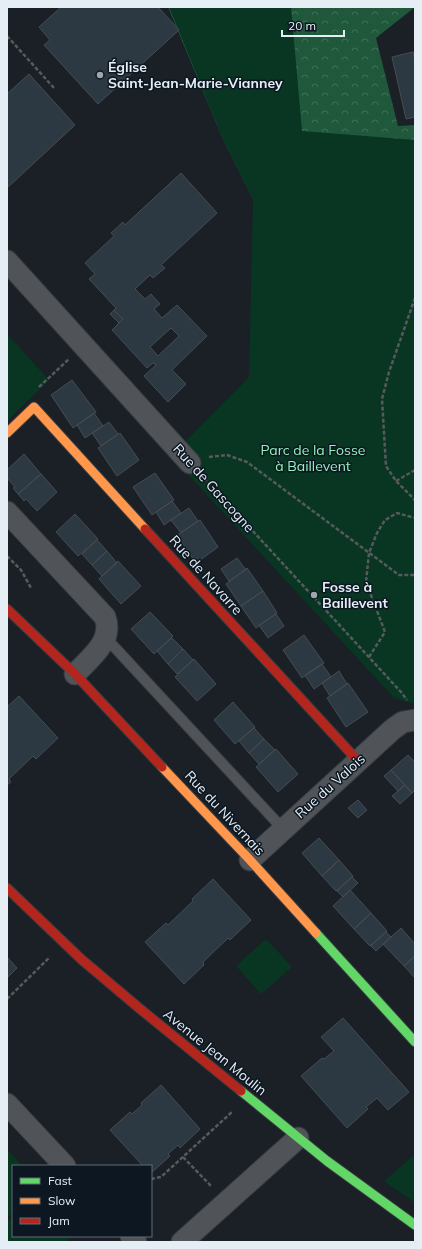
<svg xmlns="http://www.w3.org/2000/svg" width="422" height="1249" font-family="Mulish,sans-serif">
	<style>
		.forest { fill: url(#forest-crowns) }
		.park { fill: #083622 }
		.building { fill: #2c3942; stroke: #474c51; fill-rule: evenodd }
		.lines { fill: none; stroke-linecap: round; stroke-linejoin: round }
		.lane-casing { stroke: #373b40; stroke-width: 12 }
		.street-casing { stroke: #373b40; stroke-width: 23 }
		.fast-casing { stroke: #373b40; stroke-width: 11 }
		.slow-casing { stroke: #373b40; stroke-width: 11 }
		.jam-casing { stroke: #373b40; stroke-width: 11 }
		.path { stroke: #565a5e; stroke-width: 2.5; stroke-dasharray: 4 2; stroke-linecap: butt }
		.lane { stroke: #505458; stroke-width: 10 }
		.street { stroke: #505458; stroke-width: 21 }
		.fast { stroke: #63d668; stroke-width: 9 }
		.slow { stroke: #ff974d; stroke-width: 9 }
		.jam { stroke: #b3261e; stroke-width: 9 }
		.poi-dot { fill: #9fa6ac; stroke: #0c1721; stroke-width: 1.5 }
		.labels { text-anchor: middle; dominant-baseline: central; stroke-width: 3; stroke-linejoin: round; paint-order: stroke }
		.poi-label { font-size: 14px; font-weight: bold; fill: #e6eef5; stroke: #0c1721; text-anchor: start }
		.park-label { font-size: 14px; fill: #96f1bd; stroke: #0c1721 }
		.street-label { font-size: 14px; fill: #e6eef5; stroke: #0c1721 }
	</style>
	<defs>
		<pattern id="forest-crowns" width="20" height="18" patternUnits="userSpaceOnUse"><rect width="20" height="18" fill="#20583c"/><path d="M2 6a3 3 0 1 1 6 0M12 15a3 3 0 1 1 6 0" fill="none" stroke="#407059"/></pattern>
	</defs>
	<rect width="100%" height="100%" fill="#1a2025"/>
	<path class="forest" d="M168,7H415L376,38L398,126L415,125V300L256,396L253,199L222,137Z"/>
	<path class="park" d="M169,7H291L302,131L415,140V704L394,698L171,456L249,377L253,199L222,137Z
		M7,334L49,380L7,421Z
		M266,939L292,967L261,994L236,966Z
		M7,1149L22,1166H13V1212L7,1218Z
		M415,1154V1203L384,1181Z
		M13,1216V1236H72L65,1242H7V1222Z"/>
	<path class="building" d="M61,7H158L179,30L98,104L44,45L50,40L39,27Z
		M413,52L415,60V117L406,119L392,57Z
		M29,74L75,125L7,188V94Z
		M181,173L217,213L161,265L165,268L153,278L150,275L135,289L145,299L151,294L160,304L154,309L162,318L177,305L207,336L172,370L186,384L168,402L144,376L156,365L153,363L147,368L112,330L123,319L114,310L116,308L89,279L95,274L85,263L114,236L111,233L123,222L125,225ZM171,328L179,336L158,356L150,347Z
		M114,310L123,319L119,323L110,314Z
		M72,380L96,412L73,428L51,395Z
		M94,413L103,426L85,438L77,425Z
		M109,422L118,434L101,446L92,433Z
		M120,433L139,460L117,476L98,448Z
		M24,454L41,474L18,494L13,488L15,487L7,478V470Z
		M155,473L174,500L152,515L133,487Z
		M41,474L57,492L37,511L26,499L24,501L18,494Z
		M172,501L181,513L164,525L156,512Z
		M189,508L198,521L181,533L171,520Z
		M75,514L98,539L78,556L56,532Z
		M200,520L218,547L196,563L177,535Z
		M97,540L107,551L92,565L82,554Z
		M107,551L117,563L102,576L92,565Z
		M237,558L246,570L229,581L221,569Z
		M118,561L141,586L121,604L99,579Z
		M247,568L263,591L241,606L226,584Z
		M263,591L277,613L256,628L241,606Z
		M150,612L173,636L154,654L131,629Z
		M276,614L284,626L268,638L259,625Z
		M304,635L324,663L302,678L283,650Z
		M172,638L183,649L168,664L157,651Z
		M183,649L193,660L177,674L168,664Z
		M194,659L216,684L197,701L175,677Z
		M322,664L331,677L314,689L305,675Z
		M339,671L347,684L330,696L322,683Z
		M348,683L368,712L346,727L327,698Z
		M19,696L58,738L36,759L33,756L9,779L11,782L7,785V707Z
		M233,702L255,727L235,744L214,720Z
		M254,728L264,739L249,753L239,741Z
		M264,739L275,750L259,764L249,753Z
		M276,749L298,774L278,792L256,767Z
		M408,755L415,762V790L412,793L391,770Z
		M391,770L405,785L398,791L384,776Z
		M405,785L412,793L400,804L392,796Z
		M358,800L367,810L358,818L348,808Z
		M319,838L339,860L322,876L302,853Z
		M339,860L353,876L336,891L322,876Z
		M352,877L358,883L343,897L337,891Z
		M213,879L251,920L230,940L228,938L203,962L204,965L184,984L145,942L166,923L168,925L193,901L192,899Z
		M350,890L371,913L354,929L333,906Z
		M371,913L387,931L370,946L354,929Z
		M401,928L415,944V956L404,966L383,944Z
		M386,932L391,937L376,951L371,946Z
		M415,956V978L404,966Z
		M7,957L17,968L7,978Z
		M343,1018L409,1092L388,1110L377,1098L366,1107L368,1109L347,1128L301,1076L322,1058L324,1059L334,1051L321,1037Z
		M161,1085L200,1129L180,1148L178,1145L168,1154L170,1156L151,1173V1166H143L110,1130L130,1112L132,1114L142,1105L141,1103Z"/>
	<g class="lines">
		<g class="lane-casing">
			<path id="lane" d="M106,638L283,829"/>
		</g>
		<g class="street-casing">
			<path id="street" d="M7,261L190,463
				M7,512L105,617C114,641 90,658 75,674
				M250,860L393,729L403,722L415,720
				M7,1104L65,1166
				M131,1236L136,1242
				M182,1242L298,1138"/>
		</g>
		<g class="fast-casing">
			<path id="fast" d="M316,933L415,1042
				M241,1091L327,1161L415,1225"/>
		</g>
		<g class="slow-casing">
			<path id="slow" d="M7,433L34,407L145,529
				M162,767L250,860L316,933"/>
		</g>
		<g class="jam-casing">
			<path id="jam" d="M145,529L358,761
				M7,609L75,674L162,767
				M7,888L81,959L139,1008L241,1091"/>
		</g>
		<path class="path" d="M7,36L54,88
			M415,298L389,372L382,399L386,466L396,481L415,500
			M39,387L69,359
			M209,457L227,455L247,462L399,575H415
			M204,478L401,692L407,700
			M396,481L415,470
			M7,556L21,570L31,588
			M369,657L385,632L366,582L369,553L377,533L385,520L397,513L415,518
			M7,999L50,957
			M183,1157L212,1187
			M151,1179L161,1177L233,1111"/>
		<use href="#lane" class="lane"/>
		<use href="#street" class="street"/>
		<use href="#fast" class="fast"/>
		<use href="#slow" class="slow"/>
		<use href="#jam" class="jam"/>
	</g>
	<g class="poi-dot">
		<circle cx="100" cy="75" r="4"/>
		<circle cx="314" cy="595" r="4"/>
	</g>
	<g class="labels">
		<g class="poi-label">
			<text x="108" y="67">Église<tspan x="108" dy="16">Saint-Jean-Marie-Vianney</tspan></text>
			<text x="322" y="587">Fosse à<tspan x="322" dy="16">Baillevent</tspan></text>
		</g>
		<g class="park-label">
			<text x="313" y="450">Parc de la Fosse<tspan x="313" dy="16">à Baillevent</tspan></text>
		</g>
		<g class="street-label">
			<text transform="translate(214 488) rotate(48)">Rue de Gascogne</text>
			<text transform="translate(206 575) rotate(48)">Rue de Navarre</text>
			<text transform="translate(330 786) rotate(-42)">Rue du Valois</text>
			<text transform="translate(225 813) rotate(47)">Rue du Nivernais</text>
			<text transform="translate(215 1052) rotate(39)">Avenue Jean Moulin</text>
		</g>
	</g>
	<rect width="422" height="1249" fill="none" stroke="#e6eef5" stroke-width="16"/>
	<rect x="12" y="1165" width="140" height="72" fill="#0c1721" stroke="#636d76"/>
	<rect x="20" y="1178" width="20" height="6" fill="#63d668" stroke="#636d76"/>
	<text x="48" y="1185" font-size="12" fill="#e6eef5">Fast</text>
	<rect x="20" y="1198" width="20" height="6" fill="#ff974d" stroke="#636d76"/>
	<text x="48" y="1205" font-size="12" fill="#e6eef5">Slow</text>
	<rect x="20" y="1218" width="20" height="6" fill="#b3261e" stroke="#636d76"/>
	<text x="48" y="1225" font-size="12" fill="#e6eef5">Jam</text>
	<path d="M282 30v6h62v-6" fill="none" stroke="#e6eef5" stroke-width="2"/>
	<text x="288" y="30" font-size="12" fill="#e6eef5" stroke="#0c1721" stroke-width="3" paint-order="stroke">20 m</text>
</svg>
